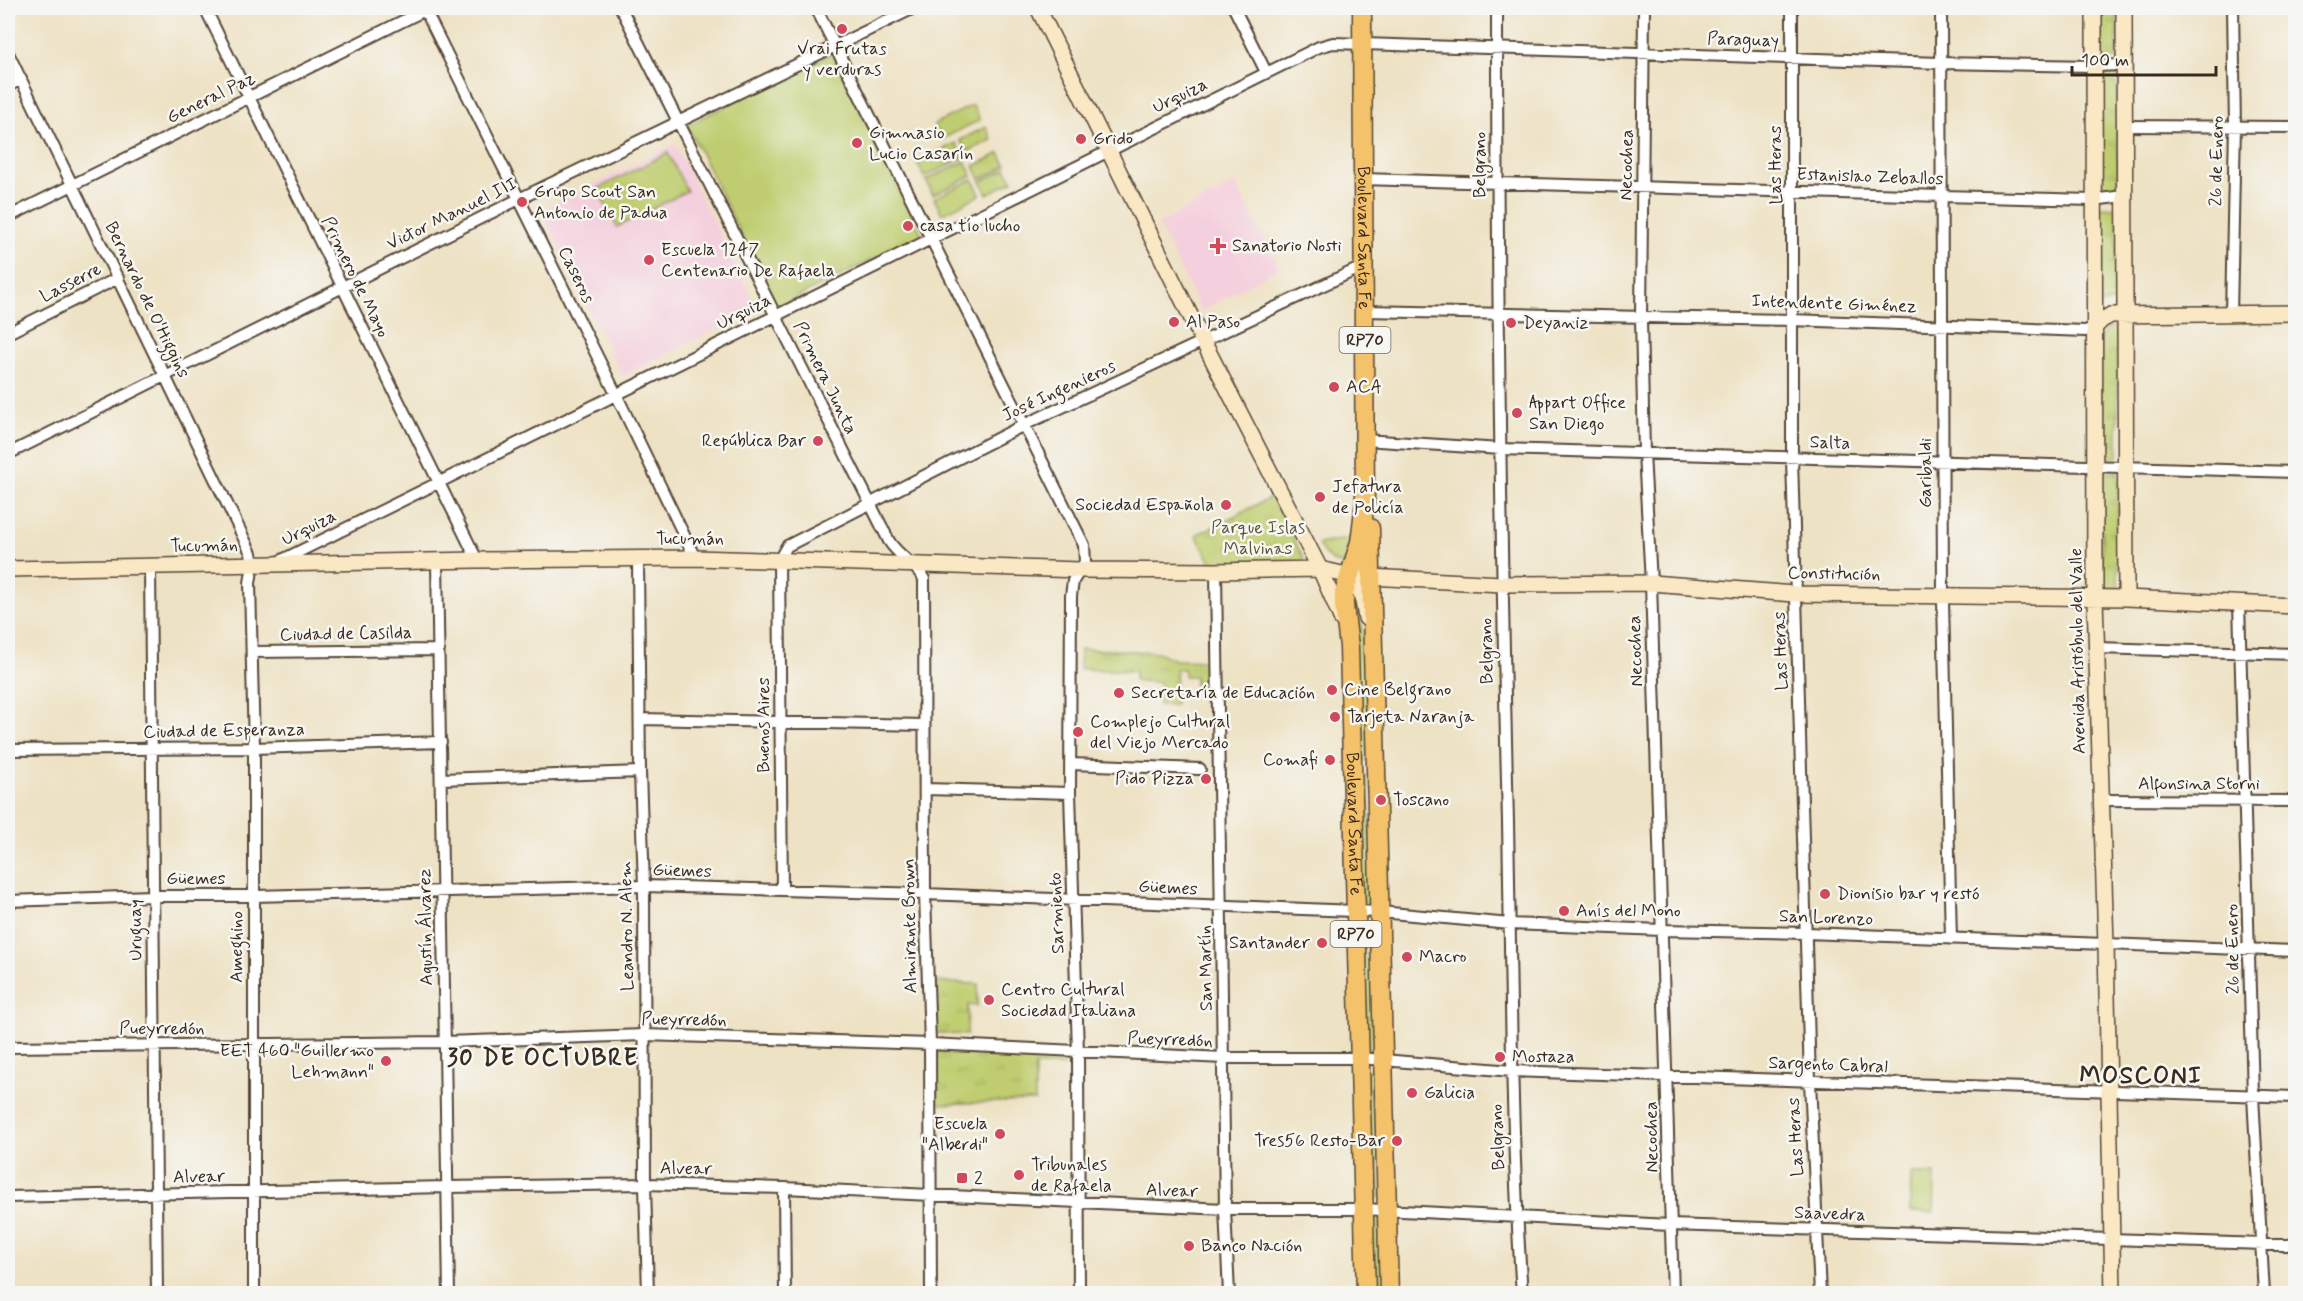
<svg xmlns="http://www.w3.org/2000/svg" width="2303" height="1301" font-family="Mynerve,sans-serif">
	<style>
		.built { fill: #f4cfdd }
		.green { fill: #bfcd6f; stroke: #7d7c46; stroke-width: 1.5 }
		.park { fill: url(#park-tufts); stroke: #7d7c46; stroke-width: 1.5 }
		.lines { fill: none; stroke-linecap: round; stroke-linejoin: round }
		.street-casing { stroke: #564637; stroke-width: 14 }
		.secondary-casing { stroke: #564637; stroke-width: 18 }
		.primary-casing { stroke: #564637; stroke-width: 21 }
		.street { stroke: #fff; stroke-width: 10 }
		.secondary { stroke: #fae7c3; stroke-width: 15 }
		.primary { stroke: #f3c26a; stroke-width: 18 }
		.poi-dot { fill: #d1495b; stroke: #f6f6f2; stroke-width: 2 }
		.labels { text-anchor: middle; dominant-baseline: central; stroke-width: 5; stroke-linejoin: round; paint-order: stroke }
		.shield { fill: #f6f6f2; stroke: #73675e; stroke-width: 1.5 }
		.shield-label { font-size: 16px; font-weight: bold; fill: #3b2a1e }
		.street-label { font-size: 18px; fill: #3b2a1e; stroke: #f6f6f2 }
		.poi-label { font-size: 18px; fill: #3b2a1e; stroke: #f6f6f2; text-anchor: start }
		.park-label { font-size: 18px; fill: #5c5332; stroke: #f6f6f2 }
		.district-label { font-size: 24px; font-weight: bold; letter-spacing: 1.5px; fill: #3b2a1e; stroke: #f6f6f2 }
	</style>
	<defs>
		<pattern id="park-tufts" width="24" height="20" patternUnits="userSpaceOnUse" patternTransform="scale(1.5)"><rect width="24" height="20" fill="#bfcd6f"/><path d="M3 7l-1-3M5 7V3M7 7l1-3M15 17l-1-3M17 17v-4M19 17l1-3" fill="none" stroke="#a5b060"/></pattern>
	</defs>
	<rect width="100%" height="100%" fill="#f6f6f2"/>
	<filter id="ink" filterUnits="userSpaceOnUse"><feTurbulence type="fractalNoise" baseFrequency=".0167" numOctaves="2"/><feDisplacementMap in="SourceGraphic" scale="12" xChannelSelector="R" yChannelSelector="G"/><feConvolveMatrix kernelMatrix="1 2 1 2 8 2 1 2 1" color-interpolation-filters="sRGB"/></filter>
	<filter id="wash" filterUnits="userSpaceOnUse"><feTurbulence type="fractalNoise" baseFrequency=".008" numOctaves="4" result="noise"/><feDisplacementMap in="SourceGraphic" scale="24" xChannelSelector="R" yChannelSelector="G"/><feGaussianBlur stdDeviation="1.35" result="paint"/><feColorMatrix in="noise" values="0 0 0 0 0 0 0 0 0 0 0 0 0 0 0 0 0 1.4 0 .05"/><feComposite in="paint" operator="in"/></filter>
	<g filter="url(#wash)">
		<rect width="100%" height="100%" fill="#eee2c4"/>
		<path class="built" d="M675,144L757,309L622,376L541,210Z
			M1235,183L1279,268L1201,311L1158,224Z"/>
		<path class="green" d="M832,53L922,235L777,307L687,125Z
			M973,105L980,120L942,139L934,124Z
			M986,127L992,140L967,152L960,140Z
			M956,143L963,158L924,177L917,161Z
			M668,153L687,191L617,227L597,189Z
			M1000,153L1006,166L980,179L974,166Z
			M965,161L972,176L933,195L926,180Z
			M1006,169L1013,181L987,194L981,181Z
			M973,179L980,195L942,214L934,198Z
			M1354,538C1353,544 1352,553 1349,558C1339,574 1323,553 1318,544Z
			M1356,597L1358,599L1363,633L1367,641L1369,760H1358L1350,599Z
			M1369,776L1372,902H1361L1358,777Z
			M1362,923H1374L1377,1048L1365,1049Z
			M1366,1071H1377L1380,1197H1369Z
			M1911,1174H1935L1934,1212H1910Z
			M1370,1220H1381L1383,1293H1372Z"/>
		<path class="park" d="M2101,8H2117V59H2100Z
			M2098,74H2117L2118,189H2099Z
			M2100,207L2117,208L2116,300L2099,306Z
			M2117,327L2118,457H2100V339L2106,329Z
			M2100,471L2118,472V592L2103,590Z
			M1272,497L1304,559L1300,566L1215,569L1196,535Z
			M1080,649L1158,652L1175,660L1209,661V686H1195V676H1184V669H1176L1175,705H1159L1160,682L1135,681V671L1080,669Z
			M937,982L978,984L977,1006L968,1005L967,1035L936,1033Z
			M936,1052L1064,1058V1066H1035V1101L936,1104Z"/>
	</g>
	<g filter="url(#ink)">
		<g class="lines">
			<g class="street-casing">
				<path id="street" d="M205,8L477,560
					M424,8L616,394L695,558
					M621,8L889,541C898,556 916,564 924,579L925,894L930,1044L931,1294
					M816,8L1084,545L1085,562L1073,581L1071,596L1070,793L1078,1052L1079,1294
					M1234,8L1266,72
					M1497,8C1497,279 1501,550 1508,822C1511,979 1511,1137 1522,1294
					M1644,8L1641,319L1644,453L1651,583L1673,1294
					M1792,8V458L1810,1081L1820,1294
					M1941,8L1943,601L1951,939
					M8,53L251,553L253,564L250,583L254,748V1294
					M8,86L21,79
					M2123,126L2296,127
					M1362,179L1942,196L2093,200L2124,196
					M8,217L429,8
					M1365,311L1791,320L2085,331L2094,328
					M2231,314L2235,126L2233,8
					M8,333L118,278
					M1364,440L1501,449L2296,472
					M8,454L519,199L914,8
					M638,559L640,772L644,886L645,1184L648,1294
					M437,561L449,1294
					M278,562L1319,47L1333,43L1941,63L2093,66L2124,65
					M150,567L157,1294
					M1216,571L1225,1209L1229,1294
					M2239,603L2253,1096L2264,1294
					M2097,648L2296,654
					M253,652L439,650
					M641,719L924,725
					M8,750L254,748L441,742
					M1071,764L1200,769
					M441,779L640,772
					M926,789L1070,793
					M2102,800L2296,801
					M782,890L779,560L787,546L1024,425L1364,266
					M8,901L152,896H254L644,886L925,894L1380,912L1510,924L1662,930L1806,933L2296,951
					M8,1047L444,1042L644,1035L930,1044L1224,1058H1360L1512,1071L2296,1097
					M784,1188L785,1294
					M8,1197L446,1187L645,1184L784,1188L1225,1209H1363L1670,1225L2296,1245"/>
			</g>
			<g class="secondary-casing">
				<path id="secondary" d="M1038,8L1203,341L1320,569L1342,620
					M2094,8L2095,598L2106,945L2113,1294
					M2124,8L2126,598
					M2094,328L2102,320L2111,315L2296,313
					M8,569L477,560L695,558L1081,570L1216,571L1320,569L1351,576L1502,584L1651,583L1795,594L2126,598L2296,606
					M1351,576L1362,596L1366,618"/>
			</g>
			<g class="primary-casing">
				<g id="primary">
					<path id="s1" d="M1362,8L1365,502L1360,542L1344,593V605L1349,647L1366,1294"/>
					<path d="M1370,528L1389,1294"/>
				</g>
			</g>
			<use href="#street" class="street"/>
			<use href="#secondary" class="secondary"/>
			<use href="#primary" class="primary"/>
		</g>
	</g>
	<g class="poi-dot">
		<circle cx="842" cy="29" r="6"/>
		<circle cx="1081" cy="139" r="6"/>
		<circle cx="857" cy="143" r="6"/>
		<circle cx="522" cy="202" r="6"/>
		<circle cx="908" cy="226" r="6"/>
		<path d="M1215 237h6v6h6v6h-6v6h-6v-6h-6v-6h6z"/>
		<circle cx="649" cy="260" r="6"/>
		<circle cx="1174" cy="322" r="6"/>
		<circle cx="1511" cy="323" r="6"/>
		<circle cx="1334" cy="387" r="6"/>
		<circle cx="1517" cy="413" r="6"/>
		<circle cx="818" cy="441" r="6"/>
		<circle cx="1320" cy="497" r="6"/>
		<circle cx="1226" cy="505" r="6"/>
		<circle cx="1332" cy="690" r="6"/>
		<circle cx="1119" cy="693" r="6"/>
		<circle cx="1335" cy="717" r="6"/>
		<circle cx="1078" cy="732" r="6"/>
		<circle cx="1330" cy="760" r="6"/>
		<circle cx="1206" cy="779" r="6"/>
		<circle cx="1381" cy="800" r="6"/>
		<circle cx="1825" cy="894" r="6"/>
		<circle cx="1564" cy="911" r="6"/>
		<circle cx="1322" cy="943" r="6"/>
		<circle cx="1407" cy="957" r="6"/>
		<circle cx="989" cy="1000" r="6"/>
		<circle cx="1500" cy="1057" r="6"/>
		<circle cx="386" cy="1061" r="6"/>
		<circle cx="1412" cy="1093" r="6"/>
		<circle cx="1000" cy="1134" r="6"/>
		<circle cx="1397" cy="1141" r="6"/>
		<circle cx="1019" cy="1175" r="6"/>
		<rect x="956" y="1172" width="12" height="12" rx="3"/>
		<circle cx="1189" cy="1246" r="6"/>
	</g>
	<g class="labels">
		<g class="shield">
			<rect x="1339.5" y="327" width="51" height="26" rx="4.5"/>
			<rect x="1330.5" y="921" width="51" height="26" rx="4.5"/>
		</g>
		<g class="shield-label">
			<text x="1365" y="340">RP70</text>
			<text x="1356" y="934">RP70</text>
		</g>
		<g class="street-label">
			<text transform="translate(1743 40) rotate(2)">Paraguay</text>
			<text transform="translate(1180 96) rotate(-26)">Urquiza</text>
			<text transform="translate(211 98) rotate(-26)">General Paz</text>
			<text transform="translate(2217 161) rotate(-89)">26 de Enero</text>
			<text transform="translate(1480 165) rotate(-90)">Belgrano</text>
			<text transform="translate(1627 165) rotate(-89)">Necochea</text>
			<text transform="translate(1776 165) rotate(-90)">Las Heras</text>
			<text transform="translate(1870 177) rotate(2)">Estanislao Zeballos</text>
			<text transform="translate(452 214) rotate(-26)">Victor Manuel III</text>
			<text stroke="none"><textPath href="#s1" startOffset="230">Boulevard Santa Fe</textPath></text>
			<text transform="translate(576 275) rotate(64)">Caseros</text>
			<text transform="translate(355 277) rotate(64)">Primero de Mayo</text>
			<text transform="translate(71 283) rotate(-27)">Lasserre</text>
			<text transform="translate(147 300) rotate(64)">Bernardo de O'Higgins</text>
			<text transform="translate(1834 304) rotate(2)">Intendente Giménez</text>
			<text transform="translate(744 312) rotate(-27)">Urquiza</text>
			<text transform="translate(825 378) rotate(64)">Primera Junta</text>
			<text transform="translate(1059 391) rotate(-25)">José Ingenieros</text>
			<text transform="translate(1830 443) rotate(2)">Salta</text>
			<text transform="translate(1926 473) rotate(-90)">Garibaldi</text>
			<text transform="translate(309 528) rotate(-27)">Urquiza</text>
			<text x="690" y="539">Tucumán</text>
			<text transform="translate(204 546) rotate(-1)">Tucumán</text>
			<text transform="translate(1834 574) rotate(1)">Constitución</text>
			<text transform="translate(346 634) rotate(-1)">Ciudad de Casilda</text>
			<text transform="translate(1487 651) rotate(-91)">Belgrano</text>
			<text transform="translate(1636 651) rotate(-92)">Necochea</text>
			<text transform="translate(1781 651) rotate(-92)">Las Heras</text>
			<text transform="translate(2078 651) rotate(-91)">Avenida Aristóbulo del Valle</text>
			<text transform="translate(764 725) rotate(-90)">Buenos Aires</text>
			<text transform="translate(224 731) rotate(-1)">Ciudad de Esperanza</text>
			<text x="2199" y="784">Alfonsina Storni</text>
			<text stroke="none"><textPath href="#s1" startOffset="819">Boulevard Santa Fe</textPath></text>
			<text transform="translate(682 871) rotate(2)">Güemes</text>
			<text x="196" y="879">Güemes</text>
			<text transform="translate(1168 888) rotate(3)">Güemes</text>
			<text transform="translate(1057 913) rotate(-92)">Sarmiento</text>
			<text transform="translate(1826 918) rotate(2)">San Lorenzo</text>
			<text transform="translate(627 926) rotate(-91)">Leandro N. Alem</text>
			<text transform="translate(910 926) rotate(-91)">Almirante Brown</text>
			<text transform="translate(426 927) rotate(-91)">Agustín Álvarez</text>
			<text transform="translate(136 930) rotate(-91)">Uruguay</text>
			<text transform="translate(237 947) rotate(-90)">Ameghino</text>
			<text transform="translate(2233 949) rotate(-91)">26 de Enero</text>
			<text transform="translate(1206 968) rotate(-91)">San Martín</text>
			<text transform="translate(684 1020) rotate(1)">Pueyrredón</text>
			<text x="162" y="1029">Pueyrredón</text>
			<text transform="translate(1170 1040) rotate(2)">Pueyrredón</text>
			<text transform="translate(1828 1065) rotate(2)">Sargento Cabral</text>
			<text transform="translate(1498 1137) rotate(-92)">Belgrano</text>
			<text transform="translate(1652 1137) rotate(-91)">Necochea</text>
			<text transform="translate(1796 1137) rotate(-93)">Las Heras</text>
			<text transform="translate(686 1169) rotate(1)">Alvear</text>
			<text transform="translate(199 1177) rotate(-1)">Alvear</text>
			<text transform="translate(1172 1191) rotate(2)">Alvear</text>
			<text transform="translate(1830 1214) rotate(2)">Saavedra</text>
		</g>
		<g class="poi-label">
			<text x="842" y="49" text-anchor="middle">Vrai Frutas<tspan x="842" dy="21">y verduras</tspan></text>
			<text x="869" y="133">Gimnasio<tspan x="869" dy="21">Lucio Casarín</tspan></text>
			<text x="1093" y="139">Grido</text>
			<text x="534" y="192">Grupo Scout San<tspan x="534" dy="21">Antonio de Padua</tspan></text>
			<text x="920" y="226">casa tío lucho</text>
			<text x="1232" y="246">Sanatorio Nosti</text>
			<text x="661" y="250">Escuela 1247<tspan x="661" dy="21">Centenario De Rafaela</tspan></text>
			<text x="1186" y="322">Al Paso</text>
			<text x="1523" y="323">Deyaniz</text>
			<text x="1346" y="387">ACA</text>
			<text x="1529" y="403">Appart Office<tspan x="1529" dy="21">San Diego</tspan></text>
			<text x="806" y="441" text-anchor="end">República Bar</text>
			<text x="1332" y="487">Jefatura<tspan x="1332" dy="21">de Policía</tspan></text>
			<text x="1214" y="505" text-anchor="end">Sociedad Española</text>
			<text x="1344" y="690">Cine Belgrano</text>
			<text x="1131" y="693">Secretaría de Educación</text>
			<text x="1347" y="717">Tarjeta Naranja</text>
			<text x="1090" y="722">Complejo Cultural<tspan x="1090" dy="21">del Viejo Mercado</tspan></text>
			<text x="1318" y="760" text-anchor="end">Comafi</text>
			<text x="1194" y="779" text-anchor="end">Pido Pizza</text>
			<text x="1393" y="800">Toscano</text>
			<text x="1837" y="894">Dionisio bar y restó</text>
			<text x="1576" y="911">Anís del Mono</text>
			<text x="1310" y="943" text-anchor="end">Santander</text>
			<text x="1419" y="957">Macro</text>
			<text x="1001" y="990">Centro Cultural<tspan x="1001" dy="21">Sociedad Italiana</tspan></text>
			<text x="374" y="1051" text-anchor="end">EET 460 "Guillermo<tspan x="374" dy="21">Lehmann"</tspan></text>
			<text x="1512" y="1057">Mostaza</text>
			<text x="1424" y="1093">Galicia</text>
			<text x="988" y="1124" text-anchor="end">Escuela<tspan x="988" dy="21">"Alberdi"</tspan></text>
			<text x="1385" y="1141" text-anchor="end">Tres56 Resto-Bar</text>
			<text x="1031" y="1165">Tribunales<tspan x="1031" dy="21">de Rafaela</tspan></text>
			<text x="974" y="1178">2</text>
			<text x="1201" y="1246">Banco Nación</text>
		</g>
		<g class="park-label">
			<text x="1258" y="528">Parque Islas<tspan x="1258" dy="21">Malvinas</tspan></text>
		</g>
		<g class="district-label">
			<text x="543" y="1058">30 DE OCTUBRE</text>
			<text x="2141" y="1076">MOSCONI</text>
		</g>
	</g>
	<rect width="2303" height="1301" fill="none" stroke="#f6f6f2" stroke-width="30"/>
	<path d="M2072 66v9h144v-9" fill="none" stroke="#3b2a1e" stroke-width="3"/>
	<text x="2081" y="66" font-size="18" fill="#3b2a1e" stroke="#f6f6f2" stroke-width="4.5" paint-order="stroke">100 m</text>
</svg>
